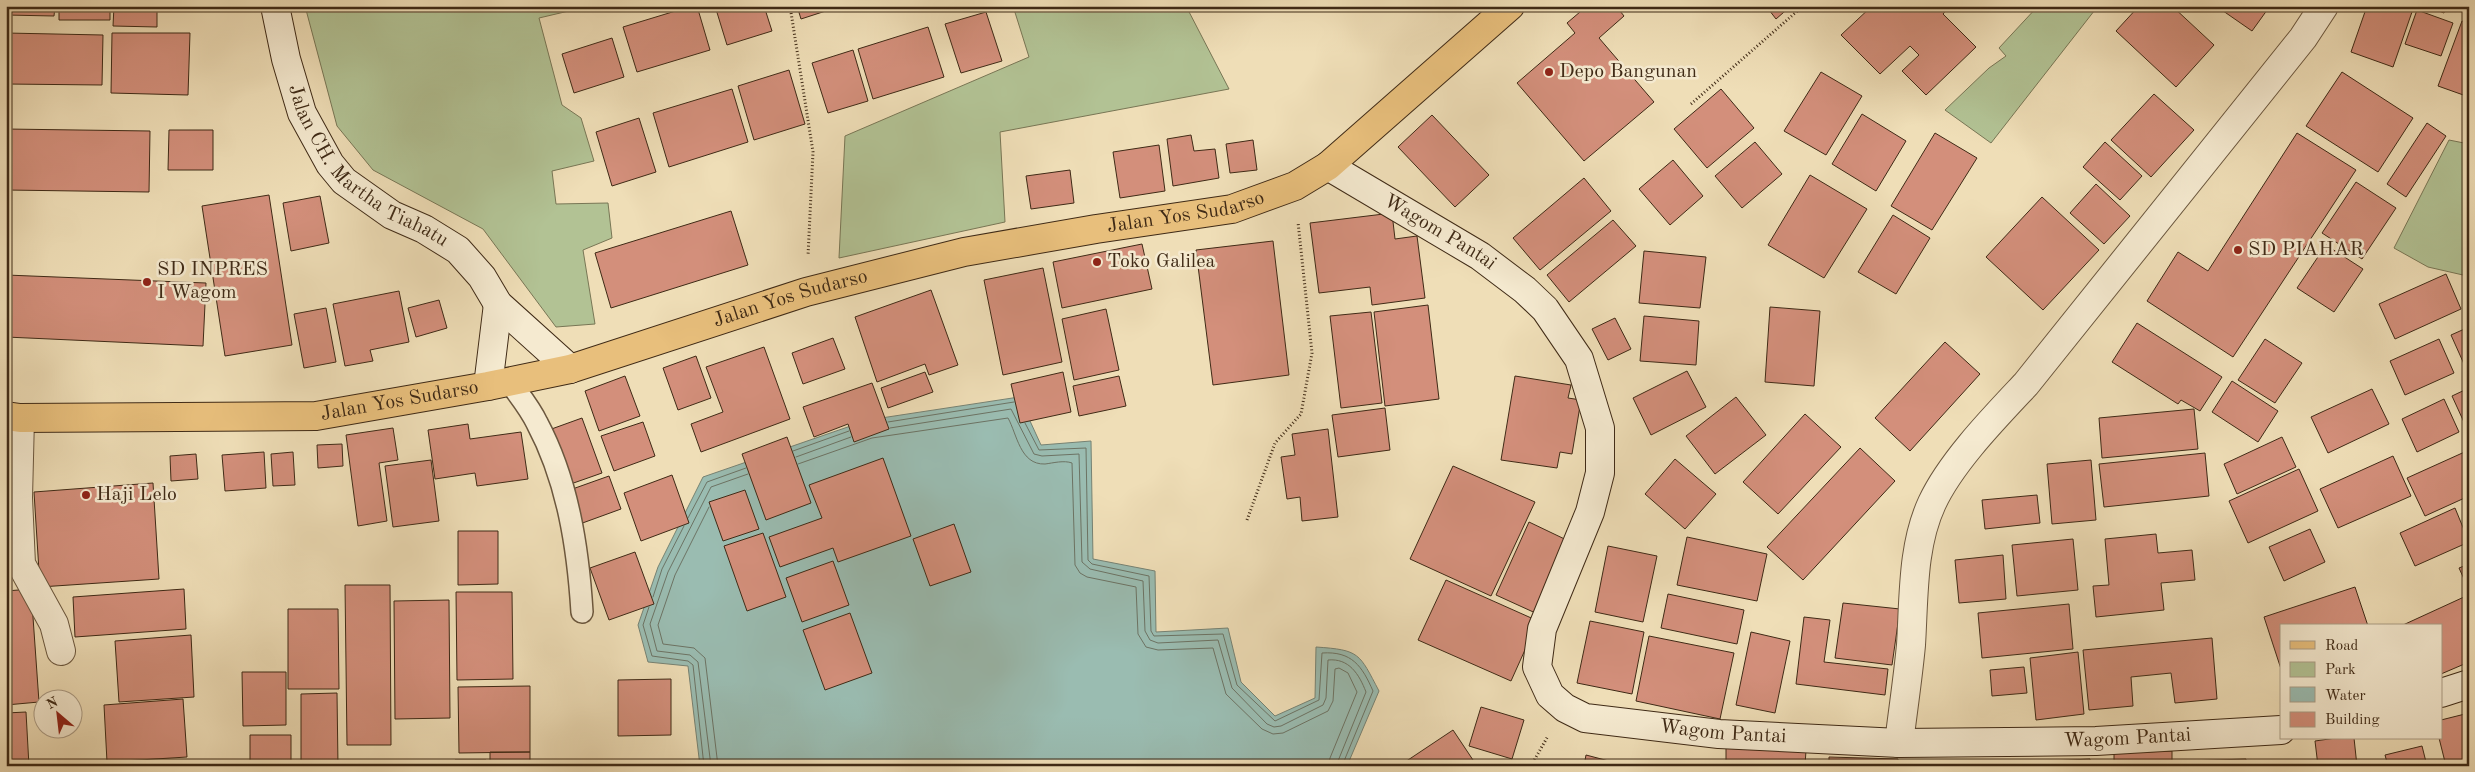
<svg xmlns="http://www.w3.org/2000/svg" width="2475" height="772" font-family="'Old Standard TT',serif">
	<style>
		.green { fill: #b2c294; stroke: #787655 }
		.water { fill: #9abcb1; stroke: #768273 }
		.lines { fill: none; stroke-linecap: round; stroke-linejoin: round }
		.shore { stroke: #6c7364; stroke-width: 1 }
		.building { fill: #d38f7b; stroke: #3f2a16 }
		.lane-casing { stroke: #6b573e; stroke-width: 24 }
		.street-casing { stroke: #6b573e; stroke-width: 30 }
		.secondary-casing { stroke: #3f2a16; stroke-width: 30 }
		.primary-casing { stroke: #3f2a16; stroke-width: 30 }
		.path { stroke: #3f2a16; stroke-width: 3; stroke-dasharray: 1 2.5; stroke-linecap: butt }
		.lane { stroke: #f5ead0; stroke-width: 21 }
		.street { stroke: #f5ead0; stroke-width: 28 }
		.secondary { stroke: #f5ead0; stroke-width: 28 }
		.primary { stroke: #e8bf7c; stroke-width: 28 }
		.poi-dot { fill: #8f2418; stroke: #f5ead0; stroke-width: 2 }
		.labels { text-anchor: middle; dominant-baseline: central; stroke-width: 5; stroke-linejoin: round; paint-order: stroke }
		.poi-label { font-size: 20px; fill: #3f2a16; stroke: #f5ead0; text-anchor: start }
		.street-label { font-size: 20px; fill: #3f2a16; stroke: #f5ead0 }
	</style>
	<rect width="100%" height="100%" fill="#efdeb7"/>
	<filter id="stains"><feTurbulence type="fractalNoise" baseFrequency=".004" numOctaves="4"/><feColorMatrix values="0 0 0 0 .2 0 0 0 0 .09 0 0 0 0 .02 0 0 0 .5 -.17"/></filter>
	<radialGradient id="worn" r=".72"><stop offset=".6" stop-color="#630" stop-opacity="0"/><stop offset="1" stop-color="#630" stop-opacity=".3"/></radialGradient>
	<path class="green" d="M305,6H590L539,18L562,105L581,118L594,161L552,171L556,204L608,203L612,238L583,250L595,324L556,327L483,229L373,170L337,126Z
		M1013,6H1186L1229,89L1000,132L1005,222L839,258L845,136L1029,57Z
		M2038,6H2098L1991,143L1945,110L1989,68L2006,56L1999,48Z
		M2449,140L2469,144V278L2463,275L2428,267L2394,248Z"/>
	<path class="water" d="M1019,397L1041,445L1091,441L1093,559L1155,571L1156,632L1228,628L1241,682L1275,716L1315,698L1316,647C1360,650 1359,653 1379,691L1347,766H700L688,666L648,662L638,625L658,567L703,477L868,420Z"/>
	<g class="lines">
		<path class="shore" d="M888,422L1014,402
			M1025,423L1039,450L1086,448L1088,560L1092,564L1149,576L1151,631L1154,636L1223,634L1237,685L1275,721L1319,700L1322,653C1352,651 1362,666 1373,691L1342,766
			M890,428L1011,409L1034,454L1042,456L1079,454L1082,562L1090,569L1143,581L1145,631L1150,640L1158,643L1218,640L1232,688L1267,724L1274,727L1281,726L1323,705L1326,698L1328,660C1349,658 1359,674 1366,692L1336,766
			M793,451L849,431
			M796,457L851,437
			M798,464L872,438L1008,418C1017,434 1020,465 1045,464C1053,463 1064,460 1072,463L1075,565L1080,573L1087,577L1136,587L1138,634L1146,647L1158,650L1213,648L1226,694L1262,729L1273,734L1283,733L1328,711L1333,701L1335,669L1339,668L1348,673L1357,692L1330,758L1328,766
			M709,507L675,575L658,625L663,644L694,648L705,658L718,766
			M688,518L707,482L746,468
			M653,597L662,569L684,526
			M649,607L643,625L652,656L688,661L693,665L704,766
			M711,766L698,662L690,655L657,651L650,624L668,572L711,487L748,474"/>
	</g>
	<path class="building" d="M6,6H55L54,16L6,15Z
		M59,6H110V20H59Z
		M114,6H157V27L113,26Z
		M692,6H697L710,50L637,72L623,27Z
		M715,6H764L772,31L727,45Z
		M797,6H838V7L801,19Z
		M1587,6H1616L1624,16L1599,38L1654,102L1584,161L1517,83L1575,33L1567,23Z
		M1766,6H1791L1776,19Z
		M1872,6H1950L1943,14L1976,47L1926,95L1902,71L1919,55L1910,46L1880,74L1841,35Z
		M2139,6H2172L2214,45L2176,87L2116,31Z
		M2216,6H2270L2252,31Z
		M2367,6H2404L2413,9L2393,67L2351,52Z
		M2426,6H2447L2444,13Z
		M2417,10L2453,23L2441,56L2405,44Z
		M986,12L1002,61L961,73L945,24Z
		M2462,21L2469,24V97L2438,86Z
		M928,27L944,77L873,99L858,49Z
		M6,33L103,35L102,85L6,84Z
		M112,33H190L188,95L111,93Z
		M612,38L624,77L574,93L562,54Z
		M853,50L868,101L828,113L812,63Z
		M789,70L805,124L754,140L738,86Z
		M1821,72L1862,96L1826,155L1784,131Z
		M2342,72L2413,118L2378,172L2306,126Z
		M732,89L748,142L669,167L653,113Z
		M1721,89L1754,128L1707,168L1674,129Z
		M2154,94L2194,130L2151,177L2111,140Z
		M1862,114L1906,141L1876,191L1832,164Z
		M1432,115L1489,175L1455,207L1398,147Z
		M639,118L656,172L612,186L596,132Z
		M2427,123L2446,136L2406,197L2387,184Z
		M6,129L150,131L149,192L6,190Z
		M169,130H213V170H168Z
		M1935,133L1977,158L1932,230L1891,206Z
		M2297,133L2356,170L2233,357L2147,301L2178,252L2208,271Z
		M1191,135L1194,151L1215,149L1219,178L1173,186L1167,139Z
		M1253,140L1257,170L1230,173L1226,144Z
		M1755,142L1782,174L1742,208L1715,176Z
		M2105,142L2142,176L2120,200L2083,167Z
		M1159,145L1165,191L1120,198L1113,152Z
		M1673,160L1703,196L1670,225L1639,189Z
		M1070,170L1074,203L1031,209L1026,176Z
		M1810,175L1867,209L1824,278L1768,245Z
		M1584,178L1611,211L1540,270L1513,238Z
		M2356,182L2396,208L2362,259L2322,233Z
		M2096,184L2130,216L2104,244L2070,213Z
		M269,195L292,345L225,356L202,206Z
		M320,196L329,243L291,251L283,203Z
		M2042,197L2099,250L2043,310L1986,257Z
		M731,211L748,265L611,308L595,253Z
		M1392,213L1395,239L1417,236L1425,298L1372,305L1370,287L1319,293L1310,223Z
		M1893,215L1930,238L1896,294L1858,272Z
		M1613,220L1636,246L1569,302L1547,275Z
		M1273,241L1289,375L1213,385L1196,250Z
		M1142,244L1152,289L1062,308L1053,262Z
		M2326,245L2363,269L2334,312L2297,288Z
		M1644,251L1706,257L1700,308L1639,303Z
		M1043,268L1062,362L1003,375L984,280Z
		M2446,274L2461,309L2395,339L2379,304Z
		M6,275L206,283L203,346L6,337Z
		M931,290L958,365L929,375L925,364L877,382L855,317Z
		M399,291L409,342L370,350L373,361L345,366L333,304Z
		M439,300L447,328L416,337L408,308Z
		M1428,305L1439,399L1385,406L1374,312Z
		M1770,307L1820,311L1814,386L1765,382Z
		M326,308L336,362L304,368L294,314Z
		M1106,309L1119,370L1074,380L1062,319Z
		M1371,312L1382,403L1341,408L1330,316Z
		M1644,316L1699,321L1696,365L1640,361Z
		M1615,318L1631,349L1608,360L1592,329Z
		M2137,323L2222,377L2200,411L2181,400L2178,404L2112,362Z
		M2469,327V373H2468L2451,335Z
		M833,338L845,369L803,384L792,353Z
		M2265,339L2302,363L2275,403L2238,380Z
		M2439,339L2454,373L2405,395L2390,361Z
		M1945,342L1980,374L1910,451L1875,418Z
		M764,347L790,419L701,452L691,424L723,412L706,367Z
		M696,356L711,398L678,410L663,368Z
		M1687,371L1706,407L1651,435L1633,398Z
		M925,372L933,392L888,408L881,388Z
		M1063,372L1071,412L1020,423L1011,384Z
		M625,376L640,416L599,431L585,391Z
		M1119,376L1126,406L1079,416L1073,386Z
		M1515,376L1571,385L1568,398L1581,400L1572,454L1560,452L1557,468L1501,460Z
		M2232,381L2278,411L2258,442L2212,412Z
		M872,383L889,429L854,442L848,424L814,437L803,407Z
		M2469,388V430L2468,431L2452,396Z
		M2372,389L2389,424L2328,453L2311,417Z
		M1736,397L1766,435L1715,474L1686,436Z
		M2444,399L2459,432L2417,452L2402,419Z
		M1385,408L1390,450L1338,457L1332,415Z
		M2194,409L2198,449L2102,458L2099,418Z
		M1805,414L1841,447L1778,514L1743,482Z
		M582,418L602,473L565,486L546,431Z
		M643,422L655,456L614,471L601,436Z
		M468,424L470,439L521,432L528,479L477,486L475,473L435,479L428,430Z
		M393,428L398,460L379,463L387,521L358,526L346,435Z
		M1328,429L1338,517L1302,521L1300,497L1287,499L1281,457L1295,455L1292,434Z
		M787,437L811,503L766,520L742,454Z
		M2282,437L2296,467L2237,494L2224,464Z
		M342,444L343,466L318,468L317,445Z
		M1860,448L1895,481L1803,580L1767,547Z
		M2469,450V496L2425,516L2407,478Z
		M264,452L266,488L225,491L222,455Z
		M293,452L295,485L273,486L271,454Z
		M2205,453L2209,496L2104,507L2099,464Z
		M196,454L198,479L171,481L170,456Z
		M2393,456L2411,496L2338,528L2320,489Z
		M883,458L911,536L838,562L833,548L780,567L769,537L822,518L809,485Z
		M1675,459L1716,494L1685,529L1645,494Z
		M431,460L439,521L393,527L385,466Z
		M2091,460L2096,520L2052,524L2047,464Z
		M1453,466L1535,502L1491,596L1410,559Z
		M2299,469L2318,511L2248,543L2229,501Z
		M672,475L689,523L641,541L624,493Z
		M609,476L621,509L577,525L564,492Z
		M153,483L159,579L40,587L34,492Z
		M745,490L759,529L723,541L709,502Z
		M2037,495L2040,523L1985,529L1982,500Z
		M2455,508L2469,542L2415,566L2400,533Z
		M1529,522L1575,544L1542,616L1496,595Z
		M954,524L971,572L930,586L913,539Z
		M2310,529L2325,562L2284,581L2269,547Z
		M458,531H498V584L458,585Z
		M763,533L786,597L747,611L724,546Z
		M2156,534L2158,553L2192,550L2195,580L2161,583L2164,610L2096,617L2093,586L2109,585L2105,539Z
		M1687,537L1767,554L1757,601L1677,585Z
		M2073,539L2078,590L2017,596L2012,545Z
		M1608,546L1657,556L1643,622L1595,612Z
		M635,552L654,604L609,620L590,568Z
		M2003,555L2006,599L1959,603L1955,560Z
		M833,561L849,605L802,622L786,578Z
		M2469,564V590L2459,568Z
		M1446,580L1538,621L1511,681L1418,640Z
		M345,585H390L391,745H347Z
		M2355,587L2368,626H2281V669L2264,617Z
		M31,589L39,702L6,705V591Z
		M184,589L186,629L75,637L73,597Z
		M456,592H512L513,679L457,680Z
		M1668,594L1744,610L1737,644L1661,628Z
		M2464,597L2469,607V662L2441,674V626L2403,625Z
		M449,600L450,718L395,719L394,601Z
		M1843,603L1900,609L1892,665L1835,658Z
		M2069,604L2073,649L1982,658L1978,613Z
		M288,609H338L339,689H288Z
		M850,613L872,673L825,690L803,630Z
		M1804,617L1830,620L1824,662L1888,669L1885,695L1796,684Z
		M1590,621L1644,632L1632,694L1577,683Z
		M1751,632L1790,641L1775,713L1736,705Z
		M191,635L194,697L119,702L115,641Z
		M1649,636L1734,653L1720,719L1636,701Z
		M2212,638L2217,699L2175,703L2171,673L2131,677L2133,706L2089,710L2083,650Z
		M2078,652L2084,714L2036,720L2030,658Z
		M2024,667L2027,693L1992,696L1990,670Z
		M242,672H286V725L243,726Z
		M671,679V735L618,736V680Z
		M530,686V752L459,753L458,687Z
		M337,693L338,766H301V694Z
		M183,699L187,757L107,762L104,705Z
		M1481,707L1524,720L1512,759L1469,746Z
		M26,712L29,766H6V713Z
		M2469,713V766H2446L2439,738H2441V720Z
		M1453,730L1477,766H1399Z
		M250,735H291V766H250Z
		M2336,738H2354L2357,766H2318L2315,741Z
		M2422,746L2427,766H2388L2385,755Z
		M1726,747L1806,750L1805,766H1726Z
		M2172,751V766H2114V753Z
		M490,752H530V766H490Z
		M1586,755L1628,766H1584Z
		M1829,757L1898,759V766H1829Z
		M2090,759L2091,766H2030V762Z
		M2246,759V766H2187V761Z
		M455,760H486V766H455Z
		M190,761V766H128Z
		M349,762H382V766H349Z"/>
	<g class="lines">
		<g class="lane-casing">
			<path id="lane" d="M509,381C519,395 530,408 537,423C568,481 578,548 582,612"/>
		</g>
		<g class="street-casing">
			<path id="street" d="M20,418L18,498L21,564L54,624L61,651
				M1899,743C1903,710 1908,677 1911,645C1914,597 1912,546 1932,503C1951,462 1995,417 2026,384L2303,38L2324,6"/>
		</g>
		<g class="secondary-casing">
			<g id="secondary">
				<path id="s1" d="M275,6L286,59L302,113L330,164L344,181L392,215L424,229L458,250L482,277L498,304L570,369"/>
				<path id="s2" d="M1328,166L1480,256L1525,290L1545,309L1579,359L1600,428V473L1590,512L1542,629L1537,667L1550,695L1565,708L1585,718L1719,734L1899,743L2096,741L2281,730"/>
				<path d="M488,386L498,304"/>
				<path d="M2441,693L2469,684"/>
			</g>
		</g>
		<g class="primary-casing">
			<g id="primary">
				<path id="s3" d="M6,416L20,418L316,416L488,386L570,369L806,292L964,252L1096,229L1232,209L1295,186L1328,166L1510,6"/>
			</g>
		</g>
		<path class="path" d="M790,6L813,152L808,256
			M1691,104L1803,6
			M1247,520L1275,443L1301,414L1312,353L1298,222
			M1531,766L1548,736"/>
		<use href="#lane" class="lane"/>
		<use href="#street" class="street"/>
		<use href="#secondary" class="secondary"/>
		<use href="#primary" class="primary"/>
	</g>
	<g class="poi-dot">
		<circle cx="1549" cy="72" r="5"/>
		<circle cx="2238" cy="250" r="5"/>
		<circle cx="1097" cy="262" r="5"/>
		<circle cx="147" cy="282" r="5"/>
		<circle cx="86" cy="495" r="5"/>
	</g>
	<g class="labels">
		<g class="poi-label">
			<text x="1559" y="72">Depo Bangunan</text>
			<text x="2248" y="250">SD PIAHAR</text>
			<text x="1107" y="262">Toko Galilea</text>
			<text x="157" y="270">SD INPRES<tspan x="157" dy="23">I Wagom</tspan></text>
			<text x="96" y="495">Haji Lelo</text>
		</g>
		<g class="street-label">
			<text stroke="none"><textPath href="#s1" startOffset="196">Jalan CH. Martha Tiahatu</textPath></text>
			<text stroke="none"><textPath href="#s3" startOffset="1205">Jalan Yos Sudarso</textPath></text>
			<text stroke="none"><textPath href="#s2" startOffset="130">Wagom Pantai</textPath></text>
			<text stroke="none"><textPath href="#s3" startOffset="800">Jalan Yos Sudarso</textPath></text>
			<text stroke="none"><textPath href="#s3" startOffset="395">Jalan Yos Sudarso</textPath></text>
			<text stroke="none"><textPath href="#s2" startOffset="855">Wagom Pantai</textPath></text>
			<text stroke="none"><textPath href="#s2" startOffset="1260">Wagom Pantai</textPath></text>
		</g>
	</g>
	<rect width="2475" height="772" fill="none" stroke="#efdeb7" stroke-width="25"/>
	<rect x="8" y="8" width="2460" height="757" fill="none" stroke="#3f2a16" stroke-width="2.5"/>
	<rect x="12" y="12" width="2450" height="747" fill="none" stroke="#3f2a16"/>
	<rect x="2280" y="624" width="162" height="115" fill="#f5ead0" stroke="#ac9d86"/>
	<rect x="2290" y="641" width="25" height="8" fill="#e8bf7c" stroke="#ac9d86"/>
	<text x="2325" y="650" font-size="15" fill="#3f2a16">Road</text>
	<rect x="2290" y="662" width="25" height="15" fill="#b2c294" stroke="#ac9d86"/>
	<text x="2325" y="674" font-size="15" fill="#3f2a16">Park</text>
	<rect x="2290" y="687" width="25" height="15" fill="#9abcb1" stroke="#ac9d86"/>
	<text x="2325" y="700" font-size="15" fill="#3f2a16">Water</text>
	<rect x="2290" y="712" width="25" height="15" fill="#d38f7b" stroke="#ac9d86"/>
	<text x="2325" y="724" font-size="15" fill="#3f2a16">Building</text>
	<g transform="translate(58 714) rotate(332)"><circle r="24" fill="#f5ead0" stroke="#ac9d86"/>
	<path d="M0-4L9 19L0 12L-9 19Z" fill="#8f2418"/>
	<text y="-8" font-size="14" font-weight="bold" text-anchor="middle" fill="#3f2a16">N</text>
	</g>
	<rect width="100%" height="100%" filter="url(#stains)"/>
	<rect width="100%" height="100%" fill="url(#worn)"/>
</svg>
